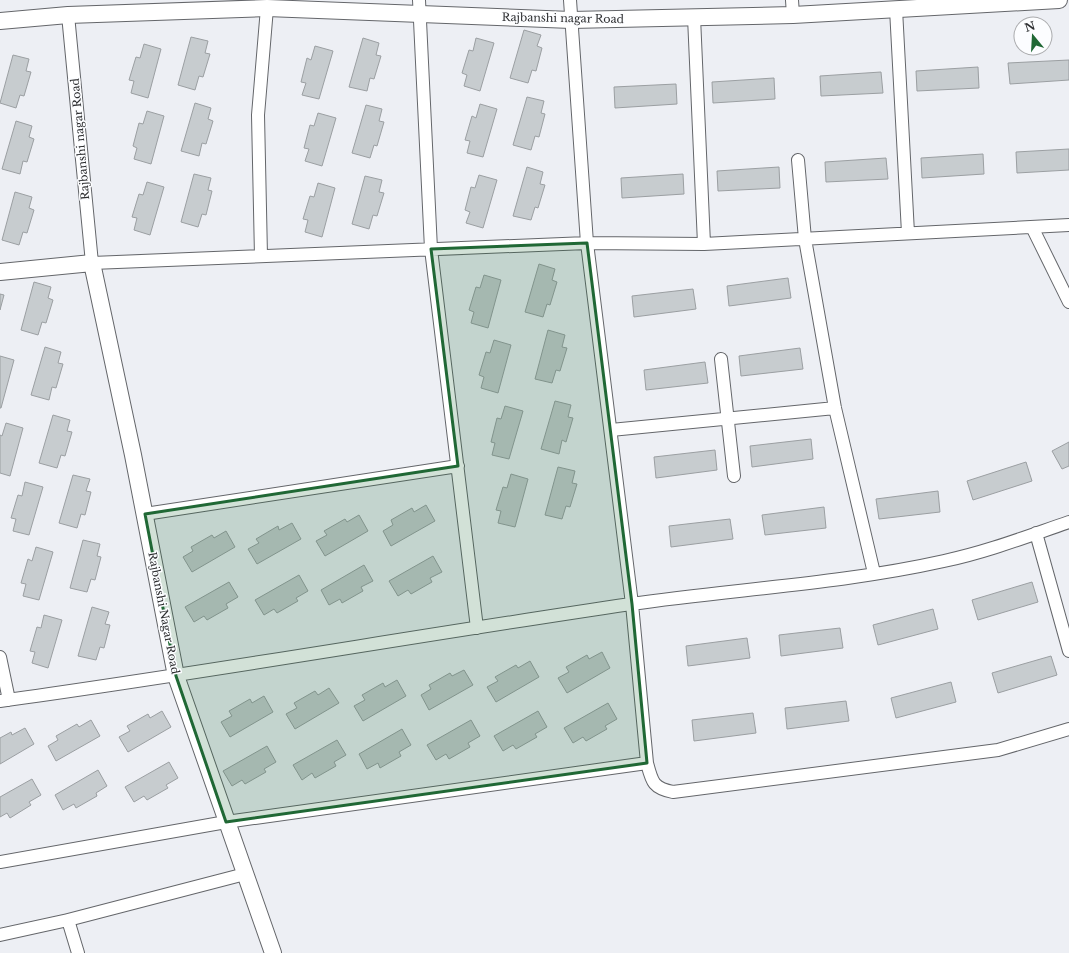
<svg xmlns="http://www.w3.org/2000/svg" width="1069" height="953" font-family="'Libre Baskerville',serif">
	<style>
		.building { fill: #c7cccf; stroke: #9b9fa2 }
		.lines { fill: none; stroke-linecap: round; stroke-linejoin: round }
		.minor-casing { stroke: #64666a; stroke-width: 14 }
		.tertiary-casing { stroke: #64666a; stroke-width: 18 }
		.minor { stroke: #fff; stroke-width: 12 }
		.tertiary { stroke: #fff; stroke-width: 16 }
		.marked { fill: #206835; fill-opacity: 0.2; stroke: #206835; stroke-width: 3; stroke-linejoin: round }
		.labels { text-anchor: middle; dominant-baseline: central; stroke-width: 3; stroke-linejoin: round; paint-order: stroke }
		.street-label { font-size: 11px; fill: #2e2f31; stroke: #fcfdff }
	</style>
	<rect width="100%" height="100%" fill="#edeff4"/>
	<path class="building" d="M524,30L541,35L537,46L542,48L536,71L532,70L528,83L510,78Z
		M191,37L208,41L205,53L210,54L203,77L199,76L195,90L178,85Z
		M363,38L379,43L376,55L381,56L374,79L370,78L367,91L349,87Z
		M476,38L494,43L480,91L464,86L467,75L462,73L469,50L473,51Z
		M144,44L161,49L148,98L131,93L134,81L129,80L136,57L140,58Z
		M315,46L333,51L319,99L302,95L306,83L301,82L307,58L311,60Z
		M13,55L29,59L26,71L31,72L24,96L20,95L16,108L0,103Z
		M1069,60V80L1010,84L1008,63Z
		M978,67L979,88L917,91L916,71Z
		M881,72L883,93L821,96L820,76Z
		M774,78L775,99L713,103L712,82Z
		M676,84L677,104L615,108L614,87Z
		M527,97L544,101L541,113L545,114L539,137L535,136L531,150L513,145Z
		M195,103L211,108L208,119L213,121L206,144L202,143L199,156L181,151Z
		M480,104L497,109L483,157L467,153L470,141L465,140L472,116L476,118Z
		M366,105L382,109L379,121L384,122L377,146L374,145L370,158L352,153Z
		M147,111L164,116L151,164L134,159L137,148L133,146L139,123L143,124Z
		M318,113L336,118L322,166L305,161L309,149L304,148L310,125L314,126Z
		M16,121L32,126L29,137L34,139L27,162L23,161L20,174L2,169Z
		M1069,149V170L1017,173L1016,152Z
		M983,154L984,174L922,178L921,158Z
		M886,158L888,179L826,182L825,162Z
		M527,167L543,172L540,184L545,185L538,208L535,207L531,220L513,216Z
		M779,167L780,188L718,191L717,171Z
		M194,174L211,178L208,190L212,191L206,215L202,214L198,227L181,222Z
		M683,174L684,194L622,198L621,178Z
		M479,175L497,180L483,228L466,223L470,212L465,210L471,187L475,188Z
		M365,176L382,180L379,192L384,193L377,216L373,215L369,229L352,224Z
		M147,182L164,187L150,235L134,230L137,218L132,217L139,194L143,195Z
		M318,183L335,188L322,237L305,232L308,220L303,219L310,196L314,197Z
		M15,192L32,197L29,208L34,210L27,233L23,232L19,245L2,240Z
		M539,264L555,269L552,280L557,282L550,305L547,304L543,317L525,312Z
		M484,275L501,280L488,328L471,323L474,312L469,310L476,287L480,288Z
		M788,278L791,298L729,306L727,286Z
		M34,282L51,287L48,298L53,300L46,323L42,322L38,335L21,330Z
		M693,289L696,309L634,317L632,296Z
		M0,294L4,295L0,310Z
		M548,330L565,335L562,347L567,348L560,371L556,370L552,383L535,379Z
		M494,340L511,345L498,393L481,388L484,377L479,375L486,352L490,353Z
		M45,347L61,352L58,363L63,364L56,388L52,387L49,400L31,395Z
		M800,348L803,369L741,376L739,356Z
		M0,356L14,360L1,408H0Z
		M705,362L708,383L646,390L644,370Z
		M555,401L571,405L568,417L573,418L566,442L562,440L559,454L541,449Z
		M505,406L523,411L509,459L492,455L495,443L491,442L497,418L501,419Z
		M53,415L70,420L67,431L72,432L65,456L61,455L57,468L39,463Z
		M6,423L23,428L10,476L0,473V435L2,436Z
		M811,439L813,459L752,467L750,446Z
		M1069,442V466L1062,469L1052,451Z
		M715,450L717,470L656,478L654,457Z
		M1026,462L1032,481L973,500L967,481Z
		M558,467L575,471L572,483L577,484L570,507L566,506L562,519L545,515Z
		M511,474L528,479L515,527L498,523L501,511L496,510L503,487L507,488Z
		M73,475L90,479L86,491L91,492L85,515L81,514L77,528L59,523Z
		M25,482L43,487L29,535L13,531L16,519L11,518L18,495L22,496Z
		M938,491L940,512L879,519L876,499Z
		M426,505L435,521L391,546L383,531L393,525L391,520L412,508L414,512Z
		M824,507L826,528L765,535L762,515Z
		M359,515L368,531L325,556L316,541L327,535L324,531L345,519L347,522Z
		M730,519L733,539L671,547L669,526Z
		M292,523L301,539L257,564L248,549L259,543L256,539L278,526L279,530Z
		M226,531L235,547L192,572L183,557L193,551L191,547L212,535L214,538Z
		M83,540L100,544L97,556L101,557L95,580L91,579L87,592L70,588Z
		M36,547L53,552L39,600L23,596L26,584L21,583L28,559L32,561Z
		M433,556L442,572L430,578L432,582L411,594L408,590L398,596L389,581Z
		M364,565L373,581L361,587L363,591L342,603L340,599L329,605L321,590Z
		M299,575L308,591L296,598L298,601L277,613L274,609L264,615L255,600Z
		M229,582L238,597L226,604L228,608L207,620L204,616L194,622L185,607Z
		M1032,582L1038,602L978,620L972,600Z
		M92,607L109,612L105,624L110,625L104,648L100,647L96,660L78,656Z
		M933,609L938,629L878,645L873,625Z
		M44,615L62,620L48,668L32,663L35,652L30,651L37,627L41,628Z
		M840,628L843,648L781,656L779,635Z
		M747,638L750,658L688,666L686,646Z
		M602,652L610,668L567,693L558,678L569,672L566,667L587,655L589,659Z
		M1051,656L1057,675L998,693L992,673Z
		M530,661L539,677L496,702L487,687L498,681L495,677L516,665L518,668Z
		M464,670L473,685L429,710L421,695L431,689L429,685L450,673L452,676Z
		M397,680L406,696L363,721L354,706L365,700L362,695L383,683L385,687Z
		M951,682L956,702L896,718L891,698Z
		M329,688L339,703L295,729L286,714L297,708L294,703L315,691L318,695Z
		M264,696L273,712L230,737L221,722L232,716L229,711L250,699L252,703Z
		M846,701L849,721L787,729L785,708Z
		M608,703L617,719L605,726L607,729L586,741L583,737L573,743L564,728Z
		M162,711L171,727L128,752L119,737L130,731L127,726L148,714L150,718Z
		M538,711L547,727L535,734L537,737L516,749L513,745L503,751L494,736Z
		M753,713L756,733L694,741L692,720Z
		M91,720L100,736L56,761L48,746L58,740L56,736L77,724L79,727Z
		M471,720L480,736L468,743L470,747L449,759L446,754L436,760L427,745Z
		M25,728L34,744L0,764V738L11,732L12,735Z
		M402,729L411,745L399,752L401,756L380,768L378,763L367,769L359,754Z
		M337,740L346,755L334,762L336,766L315,778L312,773L302,780L293,765Z
		M267,746L276,762L264,769L266,772L245,784L242,780L232,786L223,771Z
		M169,762L178,778L166,785L168,788L147,800L144,796L134,802L125,787Z
		M98,770L107,786L96,793L97,796L76,808L74,804L63,810L55,795Z
		M32,779L41,795L29,802L31,805L10,818L7,813L0,817V797Z"/>
	<g class="lines">
		<g class="minor-casing">
			<path id="minor" d="M419,0L431,249L477,628
				M570,0L587,243L632,604L647,763
				M792,0L793,15
				M896,9L908,233
				M68,15L92,263L587,243L704,244L1069,225
				M694,17L704,244
				M798,160L805,239L835,408L874,573
				M1032,227L1069,302
				M261,256L258,115L267,8
				M721,359L734,476
				M611,430L835,408
				M145,514L458,466
				M1036,533L1069,651
				M0,657L9,700
				M0,701C211,672 420,635 631,604C735,589 841,584 944,561C987,552 1028,536 1069,522
				M0,862L226,822L647,763C652,782 653,788 673,792L998,750L1069,729
				M68,920L78,953
				M0,935L68,920L245,874"/>
		</g>
		<g class="tertiary-casing">
			<path id="tertiary" d="M0,21L68,15L267,8L571,20L793,15L1059,0
				M0,272L92,263L133,455L176,676L273,953"/>
		</g>
		<use href="#minor" class="minor"/>
		<use href="#tertiary" class="tertiary"/>
	</g>
	<path class="marked" d="M587,243L632,604L647,763L226,822L176,676L145,514L458,466L431,249Z"/>
	<g class="labels">
		<g class="street-label">
			<text transform="translate(563 18) rotate(1)">Rajbanshi nagar Road</text>
			<text transform="translate(80 139) rotate(-95)">Rajbanshi nagar Road</text>
			<text transform="translate(164 613) rotate(79)">Rajbanshi Nagar Road</text>
		</g>
	</g>
	<g transform="translate(1033 36) rotate(342)"><circle r="19" fill="#fcfdff" stroke="#aaabad"/>
	<path d="M0-3L7 15L0 10L-7 15Z" fill="#206835"/>
	<text y="-6" font-size="11" font-weight="bold" text-anchor="middle" fill="#2e2f31">N</text>
	</g>
</svg>
